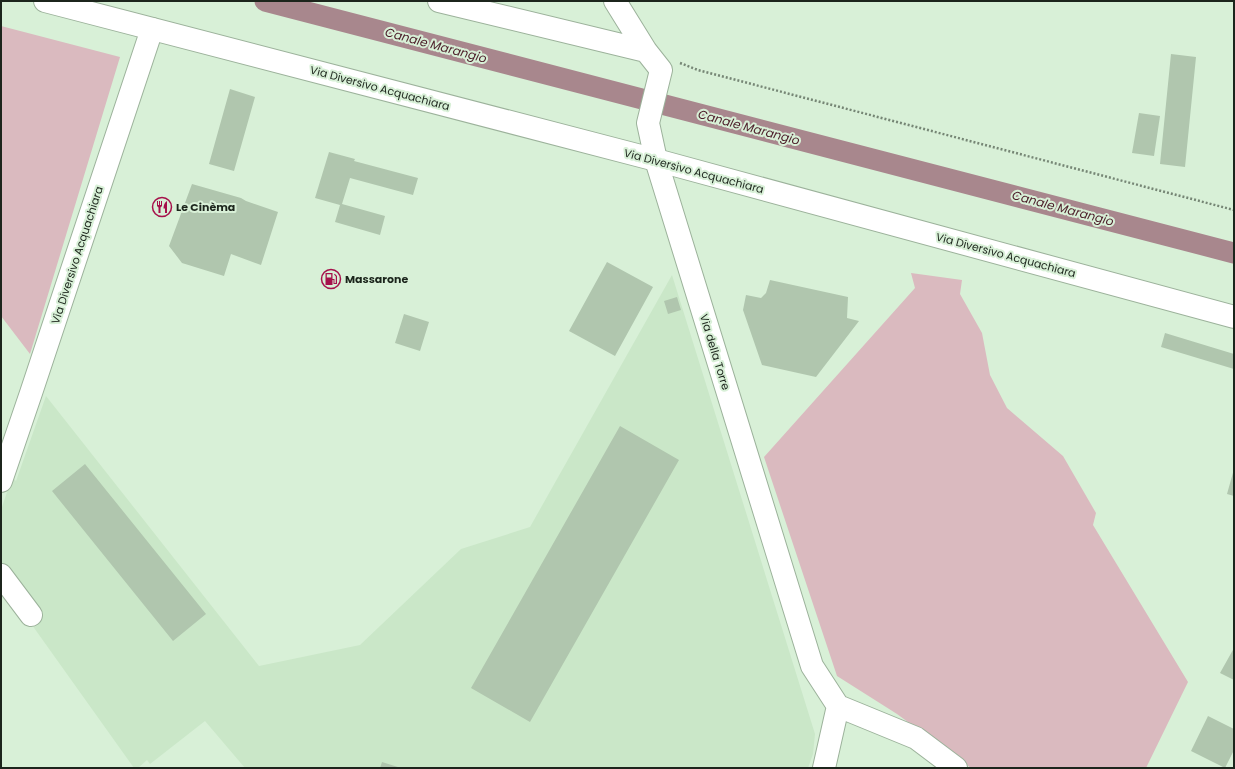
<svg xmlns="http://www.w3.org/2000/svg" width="1235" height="769" font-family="Poppins,sans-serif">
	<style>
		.built { fill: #cae7c8 }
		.green { fill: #dababf }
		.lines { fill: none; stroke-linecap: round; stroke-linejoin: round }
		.canal { stroke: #a8878d; stroke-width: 21 }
		.building { fill: #b0c6ae }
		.street-casing { stroke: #9cb29b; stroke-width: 24 }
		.secondary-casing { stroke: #9cb29b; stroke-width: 24 }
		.path { stroke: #768675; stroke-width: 2.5; stroke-dasharray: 2 2; stroke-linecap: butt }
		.street { stroke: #fff; stroke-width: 22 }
		.secondary { stroke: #fff; stroke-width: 22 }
		.labels { text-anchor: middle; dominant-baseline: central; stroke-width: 4; stroke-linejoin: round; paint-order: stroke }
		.street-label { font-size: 11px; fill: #1c251c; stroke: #d8f0d7 }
		.poi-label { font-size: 11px; font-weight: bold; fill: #1c251c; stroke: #d8f0d7; text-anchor: start }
		.water-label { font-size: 12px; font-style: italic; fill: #4b1c28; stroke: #d8f0d7 }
	</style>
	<rect width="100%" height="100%" fill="#d8f0d7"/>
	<path class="built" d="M672,275L815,734L813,754L808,768H245L205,721L150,764L147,760L138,768H134L27,618L1,565V510L12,477L16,481L46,396L259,666L360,645L461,549L530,527Z"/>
	<path class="green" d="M1,26L120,57L30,354L1,316Z
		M911,273L962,280L960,294L982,333L990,375L1007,408L1063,456L1096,513L1093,525L1188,682L1146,768H971L897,714L837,676L764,457L915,288Z"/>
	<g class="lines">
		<path class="canal" d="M265,1L1234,253"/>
	</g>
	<path class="building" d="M1171,54L1196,57L1185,167L1160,164Z
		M230,89L255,97L234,171L209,164Z
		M1139,113L1160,116L1154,156L1132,153Z
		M329,152L355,159L354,161L418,178L413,195L350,178L342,204L385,216L380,235L335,222L340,205L315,198Z
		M192,184L241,198L246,201L278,212L261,265L231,254L224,276L182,263L169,246Z
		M607,262L653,287L615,356L569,331Z
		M770,280L848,297L847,318L859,321L816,377L762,365L743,310L746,295L761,298L766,293Z
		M677,297L681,310L668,314L664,301Z
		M404,314L429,322L420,351L395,343Z
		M1165,333L1234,354V369L1161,347Z
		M620,426L679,460L530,722L471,688Z
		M85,464L206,614L173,641L52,491Z
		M1234,469V496L1227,494Z
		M1234,648V680L1220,673Z
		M1208,716L1234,729V750L1225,768L1191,751Z
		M382,762L401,768H380Z"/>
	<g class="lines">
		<g class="street-casing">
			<path id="street" d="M439,1L646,51
				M615,1L646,51L661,70L648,123L656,160L812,666L838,706L824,768
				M1,481L31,393L152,29
				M1,575L31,615
				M838,706L916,738L956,768"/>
		</g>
		<g class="secondary-casing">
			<path id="secondary" d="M45,1L656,160L1234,317"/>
		</g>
		<path class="path" d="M680,63L698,70L1234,210"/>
		<use href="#street" class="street"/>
		<use href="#secondary" class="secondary"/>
	</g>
	<defs>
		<g id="restaurant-ring" transform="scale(1)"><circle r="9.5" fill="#d8f0d7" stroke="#a6114b" stroke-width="1.5"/><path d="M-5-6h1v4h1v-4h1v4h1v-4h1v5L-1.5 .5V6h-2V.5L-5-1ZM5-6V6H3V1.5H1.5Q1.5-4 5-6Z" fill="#a6114b"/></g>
		<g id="fuel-ring" transform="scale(1)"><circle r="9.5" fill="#d8f0d7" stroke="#a6114b" stroke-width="1.5"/><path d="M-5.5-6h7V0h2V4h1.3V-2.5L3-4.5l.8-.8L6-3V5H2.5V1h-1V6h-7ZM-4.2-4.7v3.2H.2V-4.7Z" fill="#a6114b"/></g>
	</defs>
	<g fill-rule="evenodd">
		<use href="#restaurant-ring" x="162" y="207"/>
		<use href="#fuel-ring" x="331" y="279"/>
	</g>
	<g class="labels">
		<g class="street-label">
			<text transform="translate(380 88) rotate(15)">Via Diversivo Acquachiara</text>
			<text transform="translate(694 171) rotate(15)">Via Diversivo Acquachiara</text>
			<text transform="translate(77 255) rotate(-72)">Via Diversivo Acquachiara</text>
			<text transform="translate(1006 255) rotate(15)">Via Diversivo Acquachiara</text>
			<text transform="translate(715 352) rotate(73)">Via della Torre</text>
		</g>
		<g class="poi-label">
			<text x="176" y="207">Le Cinèma</text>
			<text x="345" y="279">Massarone</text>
		</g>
		<g class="water-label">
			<text transform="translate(436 45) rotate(15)">Canale Marangio</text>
			<text transform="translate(749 127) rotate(15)">Canale Marangio</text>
			<text transform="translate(1063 208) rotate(15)">Canale Marangio</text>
		</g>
	</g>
	<rect width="1235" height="769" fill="none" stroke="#1c251c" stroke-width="4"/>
</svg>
